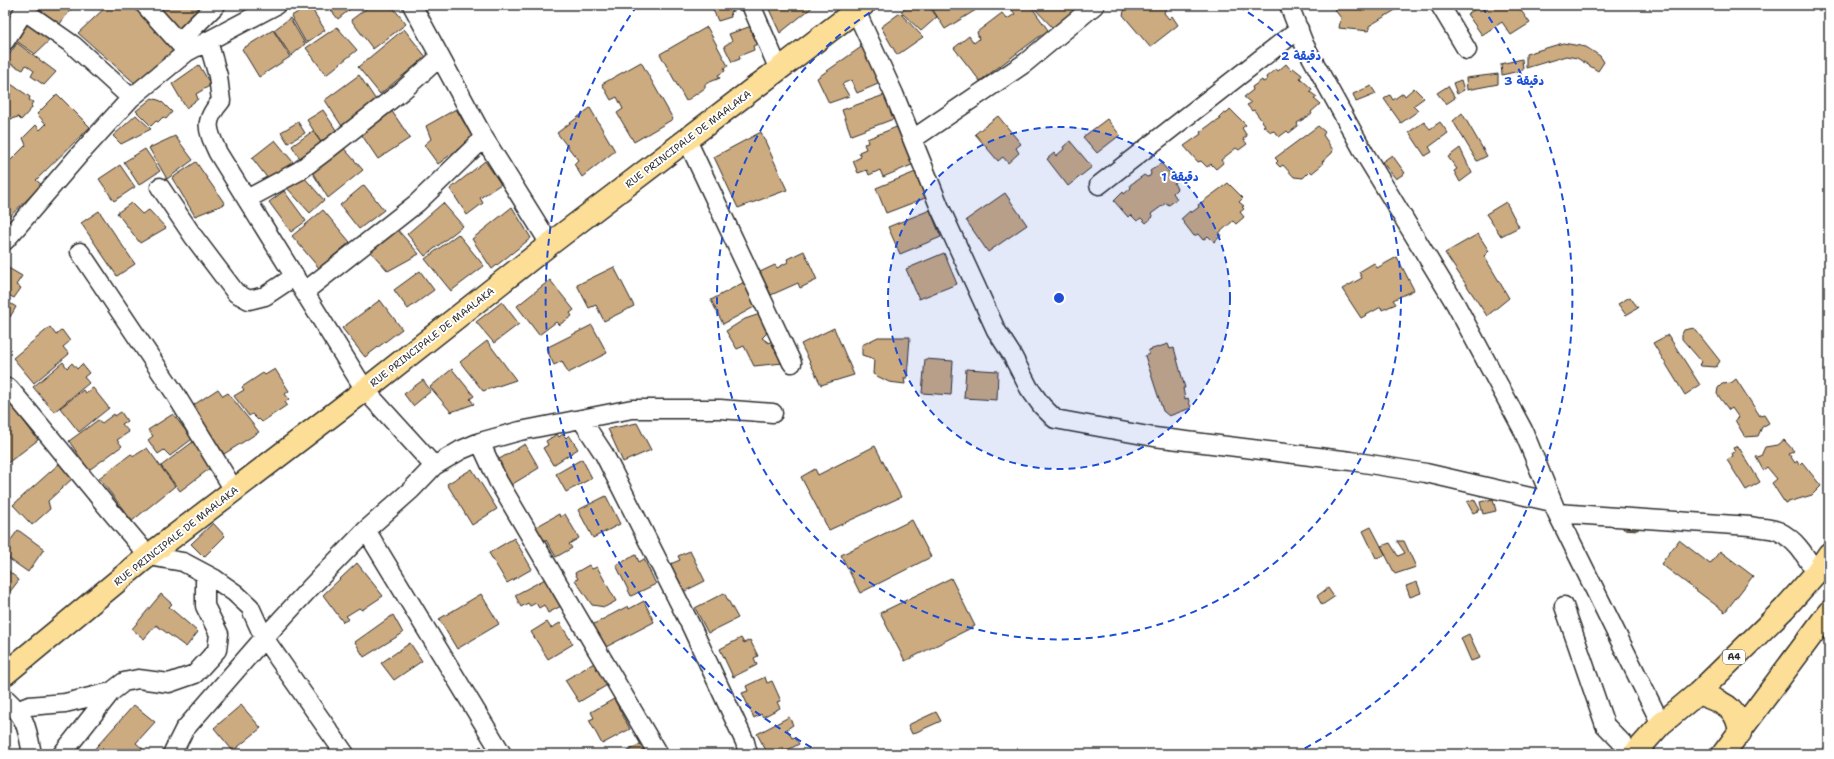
<svg xmlns="http://www.w3.org/2000/svg" width="1834" height="759" font-family="'Shantell Sans','Playpen Sans Arabic',sans-serif">
	<style>
		.building { fill: #cdab80; stroke: #2b2b2b }
		.lines { fill: none; stroke-linecap: round; stroke-linejoin: round }
		.minor-casing { stroke: #2b2b2b; stroke-width: 21 }
		.major-casing { stroke: #2b2b2b; stroke-width: 25 }
		.highway-casing { stroke: #2b2b2b; stroke-width: 25 }
		.minor { stroke: #fff; stroke-width: 18 }
		.major { stroke: #fdde96; stroke-width: 22 }
		.highway { stroke: #fdde96; stroke-width: 22 }
		.ring { fill: none; stroke: #1d4ed8; stroke-width: 2; stroke-dasharray: 7 5 }
		.labels { text-anchor: middle; dominant-baseline: central; stroke-width: 4; stroke-linejoin: round; paint-order: stroke }
		.shield { fill: #fff; stroke: #6b6b6b; stroke-width: 1 }
		.shield-label { font-size: 9px; font-weight: bold; fill: #2b2b2b }
		.street-label { font-size: 10px; fill: #2b2b2b; stroke: #fff }
		.centre { fill: #1d4ed8; stroke: #fff; stroke-width: 2 }
		.ring-label { font-size: 12px; text-anchor: middle; font-weight: bold; fill: #1d4ed8; stroke: #fff; stroke-width: 4; stroke-linejoin: round; paint-order: stroke }
	</style>
	<rect width="100%" height="100%" fill="#fff"/>
	<filter id="ink" filterUnits="userSpaceOnUse"><feTurbulence type="fractalNoise" baseFrequency=".025" numOctaves="2"/><feDisplacementMap in="SourceGraphic" scale="8" xChannelSelector="R" yChannelSelector="G"/><feConvolveMatrix kernelMatrix="1 2 1 2 8 2 1 2 1" color-interpolation-filters="sRGB"/></filter>
	<g filter="url(#ink)">
		<path class="building" d="M35,5H64L71,9L59,25L33,7Z
			M108,5H135L175,49L137,85L78,33Z
			M157,5H203L205,7L180,30Z
			M327,5H355L338,19Z
			M371,5H391L406,24L373,49L351,20Z
			M711,5H749L750,8L742,12L739,9L730,12L731,17L718,21Z
			M767,5H815L780,33Z
			M909,5H928L937,17L921,31L901,12Z
			M930,5H976L979,8L945,29Z
			M1011,5H1030L1048,30L980,81L954,48L969,36L974,43L979,39L977,32L1002,13L1007,19L1015,14L1009,6Z
			M1031,5H1079L1076,7L1080,10L1053,28Z
			M1128,5H1164L1166,8L1164,13L1169,19L1172,16L1178,25L1150,47L1123,15L1125,8Z
			M1344,5H1400L1402,6L1369,26V31L1339,28L1341,18L1335,10Z
			M1482,5H1517L1530,23L1511,35L1502,22L1482,35L1467,14Z
			M310,6L325,30L306,43L291,16Z
			M900,13L923,37L897,55L881,27Z
			M290,18L305,44L291,56L274,30Z
			M30,20L52,38L35,54L15,40Z
			M757,24L765,41L753,46L754,50L739,56L740,59L732,62L724,46L732,41L729,34Z
			M337,27L357,50L326,75L306,48Z
			M707,27L728,66L724,68L725,71L718,75L720,78L705,84V88L686,101L660,54Z
			M404,29L426,57L380,94L358,67Z
			M273,30L290,57L259,77L242,49Z
			M17,43L56,72L44,85L31,76L34,71L26,65L23,70L5,61Z
			M867,43L885,81L857,93L851,80L842,84L849,96L829,103L817,78Z
			M1563,43L1586,47L1600,56L1604,62L1598,71L1577,58L1566,56L1526,68V54Z
			M1522,59L1523,70L1502,75L1501,64Z
			M641,62L673,119L634,142L617,113L623,109L617,97L611,100L602,84Z
			M1286,64L1291,70L1293,68L1302,75L1300,78L1312,89L1310,92L1317,97L1314,99L1320,104L1311,112L1312,114L1297,123L1298,126L1289,133L1287,131L1279,137L1274,131L1271,132L1263,126L1265,125L1254,110L1252,111L1247,105L1251,103L1244,97L1253,90L1252,87L1262,80L1263,82L1267,80L1266,77L1276,69L1278,71Z
			M199,65L211,85L196,94L198,99L186,108L172,84Z
			M1498,74V84L1467,90L1466,78Z
			M359,75L380,106L345,131L325,100Z
			M5,80L30,97L29,100L33,102L31,105L32,108L21,120L18,117L11,119L5,115Z
			M1461,80L1464,90L1457,94L1453,83Z
			M1371,86L1376,94L1356,102L1353,94Z
			M1448,86L1455,98L1446,104L1437,93Z
			M1414,88L1424,98L1413,106L1418,111L1401,123L1384,99L1390,95L1393,100L1403,93L1405,96Z
			M57,94L90,127L36,180L42,185L5,221V166L26,145L23,138L36,125L40,130L46,124L37,114Z
			M887,94L896,118L851,135L842,110Z
			M152,98L161,101L172,112L166,119L163,117L158,122L156,121L151,126L136,111Z
			M389,107L410,138L378,159L357,128Z
			M590,108L615,151L582,177L574,164L578,160L557,133Z
			M456,109L473,138L438,164L424,145L431,139L426,126Z
			M1230,109L1246,125L1242,128L1247,136L1243,139L1247,144L1239,150L1236,148L1221,160L1223,163L1216,169L1211,164L1207,167L1201,161L1198,162L1184,146L1201,134L1200,132L1214,122H1216L1221,119L1219,118L1224,113L1226,114Z
			M323,110L338,133L322,144L307,120Z
			M1462,113L1487,156L1477,161L1453,121Z
			M136,115L151,129L121,144L113,136Z
			M998,116L1021,144L1016,148L1019,153L1008,163L1003,157L998,161L975,134Z
			M1107,119L1120,135L1097,153L1083,137Z
			M298,122L305,133L288,143L281,132Z
			M1424,122L1430,129L1440,122L1448,133L1429,147L1432,152L1425,156L1409,132Z
			M899,126L914,164L883,177L880,170L869,175L867,170L858,173L853,161L861,157L859,152L866,149L864,144L868,143L867,139Z
			M1318,126L1325,132L1323,135L1333,150L1332,153L1322,162L1323,164L1312,173L1310,171L1303,178L1294,177L1283,165L1280,167L1276,163L1278,161L1275,158Z
			M313,131L324,147L302,162L292,146Z
			M761,132L787,190L738,208L714,157Z
			M175,136L193,160L167,179L149,148Z
			M275,140L293,162L269,180L252,158Z
			M1070,141L1092,167L1068,186L1047,159L1054,153L1056,156L1064,149L1063,147Z
			M340,144L363,170L328,198L309,167Z
			M1460,148L1472,173L1460,182L1454,171L1457,169L1448,157Z
			M145,149L160,171L139,185L124,162Z
			M1392,155L1405,173L1396,179L1382,162Z
			M485,161L501,184L480,198L483,203L467,215L450,189Z
			M196,162L225,204L195,216L172,178Z
			M1161,163L1177,181L1174,183L1177,189L1173,193L1177,199L1169,205L1166,203L1151,214L1153,217L1146,223L1141,218L1137,221L1131,215L1128,217L1114,201L1123,192L1124,194L1131,188L1130,185L1144,175L1147,177L1150,176L1151,173L1150,171Z
			M120,165L135,187L114,201L99,179Z
			M918,171L928,197L886,213L876,188Z
			M302,175L324,200L310,213L287,188Z
			M1228,183L1243,198L1239,202L1244,206L1242,207L1244,209L1240,212L1244,217L1236,224L1233,221L1219,233L1221,236L1214,242L1208,236L1203,240L1198,234L1194,236L1181,219L1190,211L1191,213L1199,207L1198,205Z
			M364,185L384,210L359,229L340,205Z
			M284,191L306,221L291,232L269,202Z
			M1005,193L1027,225L988,252L966,220Z
			M1506,202L1519,227L1501,236L1486,214Z
			M131,203L142,214L149,210L166,228L140,243L117,213Z
			M443,203L463,226L425,256L407,234Z
			M512,207L531,238L492,269L472,239Z
			M323,210L350,242L319,268L292,236Z
			M930,210L941,237L900,254L888,227Z
			M99,211L135,264L117,276L81,223Z
			M396,228L419,254L388,271L370,251Z
			M458,234L484,266L451,291L425,259Z
			M1478,234L1489,251L1484,256L1509,298L1487,316L1445,253Z
			M804,251L817,280L800,288L798,283L771,295L760,272L775,265L777,268L788,262L787,259Z
			M944,253L957,284L919,299L906,269Z
			M1397,257L1414,290L1393,300L1396,304L1382,310L1381,307L1361,318L1342,289L1362,278L1359,272L1374,263L1377,268Z
			M5,266L22,276L16,285L21,288L14,298L5,293Z
			M614,267L634,306L604,321L596,305L589,308L577,285Z
			M420,271L434,290L408,309L394,290Z
			M550,280L574,310L570,313L572,316L559,325L556,322L539,335L517,306Z
			M746,281L758,305L723,324L711,300Z
			M1630,297L1638,308L1626,315L1618,304Z
			M5,300L16,307L10,317L5,314Z
			M380,300L402,329L365,357L342,328Z
			M502,302L519,324L494,343L476,322Z
			M763,313L772,328L762,338L769,343L774,338L783,350L776,352L783,363L754,366L744,346L737,349L726,331L745,319Z
			M592,325L607,353L568,373L562,361L554,365L546,348Z
			M50,327L56,335L62,330L70,341L63,347L69,354L34,383L13,358Z
			M834,328L854,375L821,385L801,344Z
			M1694,328L1720,361L1716,367L1701,366L1699,364L1702,362L1682,339V334L1684,330Z
			M1668,335L1700,385L1685,395L1653,343Z
			M878,337H910L907,378H904L905,384L889,382L873,374L874,359L862,355V345Z
			M487,341L516,380L483,391L460,362Z
			M1168,344L1170,349L1174,348L1185,388H1183L1185,399L1188,398L1191,408L1169,416L1163,411L1145,356L1149,354V350Z
			M925,359L953,361L951,395L922,393Z
			M63,362L67,368L72,363L77,369L82,364L89,373L84,377L89,383L54,412L33,387Z
			M275,369L289,391L285,394L289,399L285,402L287,405L262,422L259,419L258,420L252,414L249,416L234,396L244,390L242,387L263,373L265,375Z
			M452,369L474,396L470,399L474,404L451,412L430,387Z
			M966,369L998,371L997,400L964,398Z
			M1736,379L1760,416L1764,415L1769,423L1762,427L1758,436L1745,437L1735,420L1739,418L1732,408L1729,410L1717,394L1718,388L1722,384L1731,383Z
			M423,380L431,391L413,406L404,394Z
			M93,388L109,408L79,432L60,408L83,390L85,393Z
			M218,389L223,396L228,393L259,432L224,454L192,406Z
			M11,404L38,440L5,465V409Z
			M121,412L127,421L122,424L129,432L117,440L122,446L89,470L69,441L98,420L102,423L114,414L115,416Z
			M173,414L192,439L170,456L164,450L158,454L148,440L153,436L148,430Z
			M637,423L651,450L623,462L608,429Z
			M557,434L559,437L563,434L566,438L569,435L578,449L553,465L543,448L548,445L546,441Z
			M1784,440L1794,451L1789,454L1795,463L1797,461L1799,465L1802,462L1821,486L1812,495L1785,503L1772,483L1777,479L1767,467L1763,470L1756,457L1761,456L1765,447L1778,445Z
			M194,441L213,466L180,491L161,466Z
			M525,444L539,468L511,485L496,461Z
			M875,446L901,497L829,530L801,477L815,469L818,475Z
			M1738,446L1760,482L1746,490L1727,460L1733,456L1732,453L1735,452L1733,448Z
			M147,448L175,486L132,521L99,478L131,454L134,456Z
			M582,459L592,478L566,492L556,474Z
			M60,463L73,478L48,501L50,509L32,525L13,505Z
			M472,469L497,509L472,525L447,484Z
			M5,495L10,499L5,506Z
			M606,496L620,524L593,538L578,510Z
			M1474,499L1480,510L1473,513L1467,502Z
			M1493,499L1496,511L1483,514L1480,502Z
			M559,514L560,517L565,514L579,538L569,544L572,548L556,557L546,540L543,542L534,528Z
			M912,520L931,557L860,593L841,555Z
			M1624,522L1639,523L1638,530L1623,529Z
			M213,523L225,536L204,557L191,544Z
			M1371,527L1381,546L1386,555L1376,558L1363,531Z
			M18,530L44,549L28,572L5,556V548Z
			M514,538L532,569L507,583L489,553Z
			M1679,540L1710,564L1720,551L1753,576L1725,612L1661,564Z
			M1397,541H1404L1416,567L1395,574L1381,546L1390,543L1398,556L1405,553Z
			M690,551L705,581L683,592L668,565L680,560L678,556Z
			M636,555L639,562L644,559L656,584L631,596L616,565Z
			M357,563L383,596L362,610L359,608L346,616L349,619L343,622L323,595Z
			M589,565L592,569L597,567L616,601L605,607L592,605L575,580L578,579L575,573Z
			M5,568L19,580L5,598Z
			M549,577L563,605L548,613L544,605L539,608L536,603L530,606L528,603L521,607L515,595Z
			M951,578L975,626L905,661L880,613Z
			M1417,582L1421,593L1410,597L1406,586Z
			M1328,588L1334,597L1322,605L1317,596Z
			M724,593L738,618L708,633L695,608Z
			M161,594L172,604L169,607L198,632L186,647L156,625L144,639L132,629Z
			M481,594L499,624L457,649L439,619Z
			M644,601L654,622L604,648L592,625L628,606L629,609Z
			M393,615L403,633L364,657L355,642Z
			M547,622L551,628L560,623L573,644L548,659L531,632Z
			M1469,634L1480,658L1471,661L1461,638Z
			M741,638L744,643L750,640L758,656L754,658L757,665L733,677L720,649Z
			M410,643L422,661L394,680L381,663Z
			M596,662L609,684L579,702L565,680Z
			M765,677L767,683L772,681L781,701L777,702L780,708L763,717L761,714L754,718L742,693L748,691L746,686Z
			M614,699L630,729L602,744L589,720L594,718L591,712Z
			M134,705L155,722L136,743L144,750L140,754H90Z
			M241,705L261,728L233,751L214,728Z
			M936,712L941,721L912,734L908,725Z
			M789,717L793,725L787,729L792,738L795,737L799,744L780,754H768L757,734Z
			M645,741L653,754H623Z
			M481,746L486,754H468Z"/>
		<g class="lines">
			<g class="minor-casing">
				<path id="minor" d="M145,5L187,52
					M412,5L484,138L550,244
					M751,5L779,70
					M1289,5L1304,44L1366,156L1455,303L1523,430L1557,513L1661,724
					M1440,5L1467,50
					M23,10L73,45L131,98
					M856,11L894,94L940,208L996,330L1012,355L1029,388L1042,406L1055,419L1154,437L1351,461L1426,473L1552,502
					M5,41L19,19L26,5
					M208,41L218,76L221,101C203,122 207,129 218,153L365,390L434,466
					M179,42L216,5
					M913,139L1025,63L1095,5
					M687,140L792,363
					M1099,185L1299,29
					M160,187L193,236L236,293L249,300L265,296L295,276
					M247,199L299,171L323,153L402,91L440,57
					M5,241L79,155L131,98L187,52L276,5
					M80,252L174,392L234,490
					M304,292L417,203L484,138
					M9,388C38,422 66,457 95,492C112,514 131,534 148,556L183,562L215,579L235,593L250,607L264,638L345,754
					M581,419L604,454L691,626L745,742L748,754
					M480,442L498,481L658,754
					M1557,513L1750,526C1759,528 1770,528 1778,531C1797,540 1806,557 1816,573
					M366,530L502,754
					M1564,606L1605,725L1633,754
					M5,698C26,717 27,727 32,754
					M19,710L29,706L65,703L111,692
					M62,754L111,692L124,682L138,679L169,683L195,674L217,650L219,634L205,606V574
					M172,754L184,730L264,638L310,588L366,530L411,490L434,466L461,450L480,442L520,431L632,409H720L773,413"/>
			</g>
			<g class="major-casing">
				<path id="major" d="M5,674L148,556L365,390L550,244L863,5"/>
			</g>
			<g class="highway-casing">
				<path id="highway" d="M1698,693C1722,703 1737,705 1740,733
					M1634,754L1661,724L1698,693L1784,609L1816,573L1829,554
					M1723,754L1829,612"/>
			</g>
			<use href="#minor" class="minor"/>
			<use href="#major" class="major"/>
			<use href="#highway" class="highway"/>
		</g>
	</g>
	<circle cx="1059" cy="298" r="171" fill="#1d4ed8" fill-opacity=".12"/>
	<g class="ring">
		<circle cx="1059" cy="298" r="171"/>
		<path d="M1238 6A342 342 0 1 1 880 6"/>
		<path d="M822 753A513 513 0 0 1 636 7M1482 7A513 513 0 0 1 1296 753"/>
	</g>
	<g class="labels">
		<rect class="shield" x="1723" y="650" width="22" height="14" rx="3"/>
		<g class="shield-label">
			<text x="1734" y="657">A4</text>
		</g>
		<g class="street-label">
			<text transform="translate(688 139) rotate(-37)">RUE PRINCIPALE DE MAALAKA</text>
			<text transform="translate(432 337) rotate(-38)">RUE PRINCIPALE DE MAALAKA</text>
			<text transform="translate(176 536) rotate(-38)">RUE PRINCIPALE DE MAALAKA</text>
		</g>
	</g>
	<circle cx="1059" cy="298" r="6" class="centre"/>
	<g class="ring-label">
		<text x="1301" y="60">2 دقيقة</text>
		<text x="1524" y="85">3 دقيقة</text>
		<text x="1180" y="181">1 دقيقة</text>
	</g>
	<rect width="1834" height="759" fill="none" stroke="#fff" stroke-width="20"/>
	<rect x="10" y="10" width="1814" height="739" fill="none" stroke="#2b2b2b" stroke-width="1.5" filter="url(#ink)"/>
</svg>
